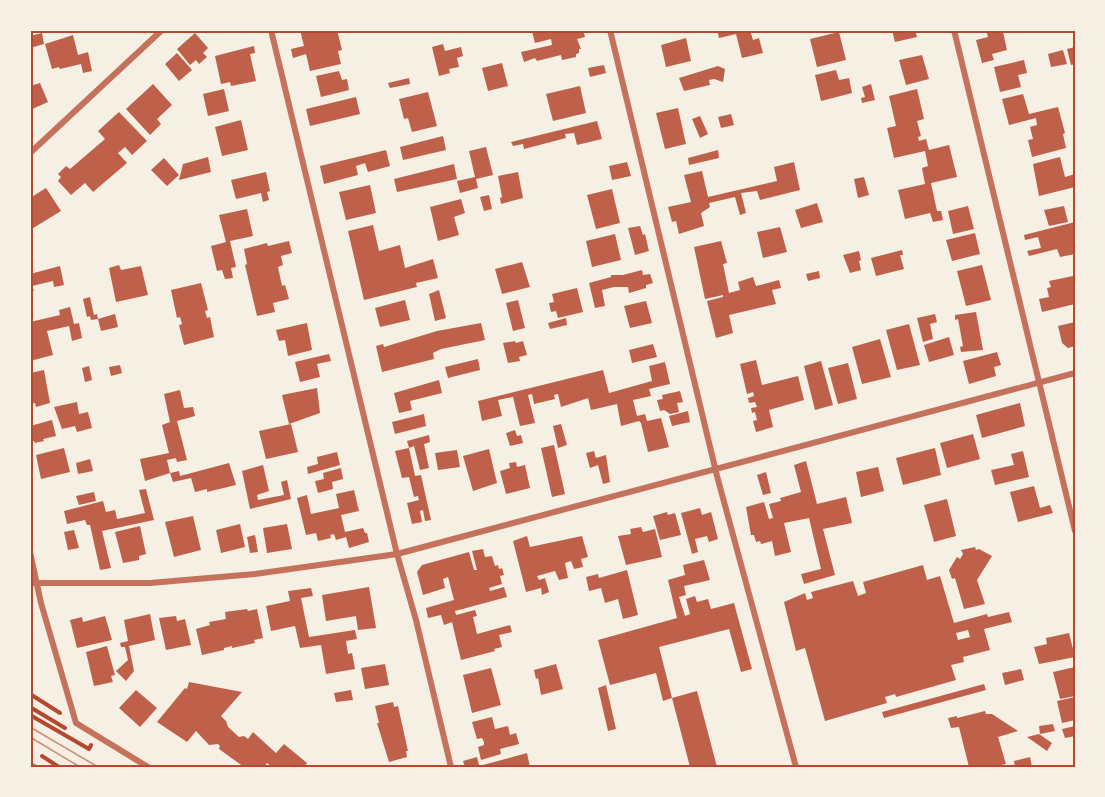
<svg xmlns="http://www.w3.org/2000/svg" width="1105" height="797" font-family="Signika,sans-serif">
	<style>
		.building { fill: #bf614a; fill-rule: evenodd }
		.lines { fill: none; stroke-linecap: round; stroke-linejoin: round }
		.path { stroke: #b5482f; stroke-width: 4 }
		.minor { stroke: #c5725c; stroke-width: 6 }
		.tram { stroke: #cf8b77; stroke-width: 1.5 }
		.neatline { fill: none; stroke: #b5482f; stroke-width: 2 }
	</style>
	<rect width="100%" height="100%" fill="#f6efe4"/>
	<path class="building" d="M300,30H337L342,50L338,51L341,64L310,71L306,54L293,58L291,49L304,46Z
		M535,30H583L585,37L577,39L581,49H579V53L576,54V57L562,60L561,55L537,61L535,58L524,62L521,52L552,45L551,39L535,43L532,31Z
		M717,30H750L753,40L759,38L763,53L742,58L736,34L719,38Z
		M892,30H915L917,37L895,42Z
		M986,30H1008L1003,32L1007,50L992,54L994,60L982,63L976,40L988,37Z
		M839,32L846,60L817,67L810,39Z
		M42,33L44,44L30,48V36Z
		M195,33L208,48L203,53L207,57L199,64L196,60L190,65L177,49Z
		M73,35L78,55L88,52L92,71L83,73L81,64L60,69L59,67L52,69L45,44Z
		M686,38L691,61L666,67L661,45Z
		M443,44L445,51L461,47L463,56L457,58L459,67L449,69L450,73L439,76L432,47Z
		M254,46L255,53L250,54L256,81L231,86L230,82L221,84L215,56Z
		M1075,47V64L1071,65L1067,49Z
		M1063,50L1067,64L1051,67L1048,54Z
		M177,53L192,70L179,81L165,64Z
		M922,55L929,79L906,85L899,60Z
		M1024,60L1027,73L1018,75L1021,87L1000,92L994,67Z
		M502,63L508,86L488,91L482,68Z
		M604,65L606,73L590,77L588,68Z
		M718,66L725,69L723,82L714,79L709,80L710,85L684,91L679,78Z
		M836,70L839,80L849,78L852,93L821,101L815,75Z
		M339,71L342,80L347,79L349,90L321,97L316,76Z
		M409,78L410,84L390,88L388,83Z
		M40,83L48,102L30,110V86Z
		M153,84L172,105L157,119L161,124L150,135L126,109Z
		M871,84L875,100L862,103L861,98L865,97L862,87Z
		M580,86L586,113L553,121L546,94Z
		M224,89L229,111L208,116L203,94Z
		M917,89L924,119L917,121L921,136L918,137L919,141L926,139L929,150L949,145L957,177L931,183L937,211H941L943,220L933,222L930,213L905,219L898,190L925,184L922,168L928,166L925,151L894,158L887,128L896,126L889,96Z
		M428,92L437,126L412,132L408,118L404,119L399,99Z
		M1023,94L1029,114L1058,107L1065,133L1063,134L1066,148L1032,157L1028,140L1033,139L1030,127L1037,125L1036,118L1009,125L1002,99Z
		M356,97L360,114L310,126L306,109Z
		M678,108L686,144L665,149L656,113Z
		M119,112L147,141L132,155L125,147L118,153L127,163L93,192L85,183L71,195L58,181L61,177L58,174L66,166L70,169L105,139L98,131Z
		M731,114L734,125L721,128L718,117Z
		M700,116L708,134L700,138L692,119Z
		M241,120L248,150L222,156L215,127Z
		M597,121L602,139L577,145L574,133L565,134L566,138L524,149L523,144L513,146L511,142Z
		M443,136L446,150L403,160L400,147Z
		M486,147L493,175L476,179L478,188L460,193L457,181L475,177L469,151Z
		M386,150L390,166L368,172L365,163L356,166L358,175L324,184L320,166Z
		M718,150L719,158L689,165L688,158Z
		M208,157L211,172L179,180L183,164Z
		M1060,157L1065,177L1075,174V187L1039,196L1033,164Z
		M164,158L179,175L167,186L151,170Z
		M627,162L631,176L612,180L609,166Z
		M794,162L800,190L760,200L757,191L741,193L746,213L740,215L735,197L709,203L710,207L701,213L704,226L679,234L676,221L672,222L668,207L691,202L684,175L702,171L708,197L777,181L774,167Z
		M454,164L457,179L397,192L394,179Z
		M266,172L270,191L267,192L269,200L263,202L261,193L236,199L231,180Z
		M518,172L523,198L501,204L500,198L502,197L498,176Z
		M864,177L869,195L858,198L854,179Z
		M370,185L376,213L346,220L339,192Z
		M46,188L61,211L30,230V198Z
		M612,189L620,223L596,229L587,195Z
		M489,195L492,209L484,211L480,197Z
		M461,199L465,213L454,217L459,235L438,241L430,207Z
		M817,203L823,222L801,228L795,210Z
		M968,206L974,229L953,234L948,211Z
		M1064,206L1068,222L1049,226L1044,210Z
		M247,209L253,236L230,241L236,267L231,268L233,278L225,279L222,270L217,271L211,246L226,242L219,215Z
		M1075,222V254L1060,257L1057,249L1029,256L1027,251L1041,248L1038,237L1025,240L1024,235Z
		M373,225L379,251L400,245L405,268L433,259L438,278L416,283L417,287L364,300L348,231Z
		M640,226L643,235L645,234L649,251L635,255L628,228Z
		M780,227L787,252L763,258L757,232Z
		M975,233L980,254L952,261L946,240Z
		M615,234L621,260L592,267L586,241Z
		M289,241L292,253L281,256L283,265L278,267L282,286L285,285L289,299L273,303L275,312L257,316L245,265L247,264L244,249L267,243L268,246Z
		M721,241L727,263L723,264L729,293L740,290L738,282L753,277L756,286L779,280L781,288L772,290L776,304L729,315L733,333L716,338L707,301L723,297V295L705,299L694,247Z
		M902,250L903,255H900L904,269L876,276L871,258Z
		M859,251L861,260L859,261L861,270L850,273L843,255Z
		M522,262L530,287L502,294L495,269Z
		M119,265L121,270L141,266L148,295L116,302L109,268Z
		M982,265L991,300L966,306L957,271Z
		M60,266L64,285L54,287L53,281L32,286L34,291L30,292V274Z
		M642,270L643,275L650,274L653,283L646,285V288L629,293L628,287H614L602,290L605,306L595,308L589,283L611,277V275H623Z
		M819,271L820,278L808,281L806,274Z
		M1073,276L1075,277V304L1042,312L1039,299L1049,297L1047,288L1051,287L1049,281Z
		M201,283L208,310L205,311L207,318L210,317L214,337L184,345L179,325L182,324L180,317L177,318L171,290Z
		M577,288L583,312L558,318L556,311L551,312L549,303L554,302L552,294Z
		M439,290L446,318L435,321L429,294Z
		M90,297L94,315L97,314L98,319L91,320L90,316L87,317L83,299Z
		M405,300L410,320L380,327L375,308Z
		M518,300L525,328L513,331L506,303Z
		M646,301L652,323L630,328L624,306Z
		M70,307L74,324L79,323L82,338L72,341L69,326L47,331L53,355L30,361V322L60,315L59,310Z
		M976,312L983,350L961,352L960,347L963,346L958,319L955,320V315Z
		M115,314L118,327L101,331L98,319Z
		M935,314L937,322L930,324L933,339L923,342L917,318Z
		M566,318L567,325L550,329L548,323Z
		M1075,322V346L1068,348L1062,343L1058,326Z
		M307,323L312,350L288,356L285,340L279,341L276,330Z
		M481,323L485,340L441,349L433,353L434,359L382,372L376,346L383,344L384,347L437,331Z
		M909,324L920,365L897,370L886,330Z
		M949,337L954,355L929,362L924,345Z
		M880,339L891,377L862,384L852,347Z
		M515,341L516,343L523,341L527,355L519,357L520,361L508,363L503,343Z
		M653,344L657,357L632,363L629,350Z
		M997,352L1001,365L994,367L996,376L969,384L963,361Z
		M329,354L331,361L317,364L320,377L300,382L295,362Z
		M478,359L480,370L448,378L445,367Z
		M756,360L762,385L798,376L804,400L769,410L773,427L756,432L753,421L757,420L755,412L752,413L751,408L757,407L755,402L749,403L748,398L754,396L753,392L747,394L740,364Z
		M821,361L833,405L815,410L804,366Z
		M665,362L670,384L649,389L651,396L633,400L637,416L645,414L647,421L661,418L669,447L648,452L641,423L639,421L621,426L617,404L591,410L588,398L561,407L558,394L554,395L555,399L534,404L532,394L528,395L535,423L520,426L513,397L498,400L502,416L482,421L478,401L603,370L609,393L652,381L649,366Z
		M848,363L857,399L838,404L828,368Z
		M120,365L122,373L111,376L109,367Z
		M89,366L92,380L85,382L82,368Z
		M44,370L50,403L36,407L35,403L30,404V373Z
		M439,380L442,393L410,401L412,410L399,413L394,393Z
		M317,388L320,413L289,424L282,395Z
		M180,390L184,408L193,407L195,416L177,421L187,460L177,462L176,458L167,460L170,473L145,481L140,459L169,453L162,425L170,422L164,394Z
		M680,391L683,402L677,403L679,412L670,414L664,410L660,411L657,400L663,399L662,395Z
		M77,402L79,414L88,412L92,428L77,432L75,426L62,429L54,407Z
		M1020,403L1025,426L982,438L976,415Z
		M688,411L690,422L672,426L669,416Z
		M424,414L426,426L395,434L392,422Z
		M52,420L56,436L43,439L44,441L35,443L34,441H32L30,426Z
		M291,424L298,452L266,459L259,431Z
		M561,424L567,445L558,448L553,426Z
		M515,430L517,436L521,435L523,443L510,446L506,433Z
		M973,434L980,459L947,468L940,443Z
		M429,435L430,442L424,444L429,468L420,470L414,446L409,448L407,441Z
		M554,445L565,494L552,497L541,448Z
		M64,448L70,472L41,479L36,455Z
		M409,448L415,476L421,475L431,520L425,521L423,510L420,511L422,522L412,524L407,503L419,500L418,496L414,497L409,477L402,478L395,451Z
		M935,448L941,475L903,485L896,458Z
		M489,449L497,483L473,491L463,456Z
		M457,450L460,467L438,470L435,453Z
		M594,451L596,458L606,455L610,482L603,484L598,465L590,468L586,453Z
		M1023,451L1029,477L995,485L991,470L1014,465L1011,454Z
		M337,452L340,465L308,474L307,467L318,464L317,457Z
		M90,459L93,471L78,474L76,463Z
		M806,461L817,504L846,497L852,523L823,529L835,575L804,584L801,574L821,569L809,518L784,523L791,552L775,556L772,541L761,544L760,541L756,542L754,535H751L746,507L764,502L769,519L773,518L769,504L781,501L780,498L801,492L794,465Z
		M516,462L517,467L525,465L530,488L506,494L500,471L510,468L509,463Z
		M229,463L236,485L207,492V489L195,492L191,478L173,482L170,473L179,471L180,476Z
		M263,465L269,491L257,495L258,500L284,495L281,482L287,480L291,499L250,509L242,471Z
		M878,467L884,491L861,497L856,472Z
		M341,468L343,479L332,482L333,489L318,493L315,481L324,479L323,473Z
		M766,472L771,493L763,495L757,475Z
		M1034,486L1040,508L1050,505L1053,513L1018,522L1010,492Z
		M146,489L154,520L102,531L111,568L100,570L90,525H87L85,520L67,524L64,511L103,501L106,512L115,510L117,519L145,513L139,490Z
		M354,490L359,511L341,515L345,532L363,528L365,533H367L369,542L349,548L346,537L336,540L334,534L330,535L331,538L318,541L316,533L306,535L297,498L307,495L311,514L339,508L336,494Z
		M94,492L96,501L79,505L76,496Z
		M947,499L956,536L934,542L924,505Z
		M700,508L702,515L711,512L718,539L709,542L707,536L695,539L698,552L692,554L681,513Z
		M667,512L668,515L675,513L681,535L660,540L653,516Z
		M193,516L201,550L174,557L165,522Z
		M240,524L245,547L221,553L216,530Z
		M287,524L292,549L267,553L263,528Z
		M140,526L146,554L139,556V560L123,563L115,532Z
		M641,527L643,532L655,529L662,557L626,565L618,536L631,534L630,529Z
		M74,530L79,548L68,550L64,532Z
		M255,535L258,552L250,553L247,537Z
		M527,536L530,547L582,536L588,557L581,559L583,567L574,569L571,561L565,563L568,578L559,580L555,571L537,576L539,580L545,578L549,592L542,595L541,588L526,592L513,541Z
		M975,547L976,550L979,549L992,556L977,580L985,604L964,609L955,578L952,579L949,570L957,557L960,559L963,554L961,550Z
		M483,549L485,557L492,556L495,566L498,565L499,569L502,568L504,575L500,576L502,584L489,588L490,591L504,587L507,597L455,611L456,615L475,610L477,616L473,617L477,634L510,625L512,632L499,635L502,647L494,649L495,651L461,660L452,622L444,625L441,615L428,618L426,608L454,600L448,577L443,579L445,588L423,595L417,572L422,565L469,552L474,570H477L472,551Z
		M704,560L710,580L684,586L686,595L679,597L685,616L690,614L686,599L695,596L697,602L708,599L711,609L734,603L752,669L741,672L729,629L659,647L672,698L663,701L656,673L610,685L598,640L677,618L668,580L685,575L683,565Z
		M923,565L927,580L940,576L954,623L987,614L988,617L1009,612L1012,622L984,629L990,650L963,657L964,662L951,665L956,680L896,697L895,694L885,697L887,703L825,721L805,648L796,651L784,602L805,593L807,600L813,598L811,592L853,581L858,596L866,593L863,582ZM968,630L970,637L958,640L956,633Z
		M627,570L638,615L623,619L618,599L605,603L601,588L589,591L586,577L598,574L599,578Z
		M369,587L376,628L358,630L356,616L326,621L322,595Z
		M311,588L313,596L301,598L309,637L355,630L357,639L346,641L348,654L352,653L355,669L326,674L321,645L300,648L295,626L271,631L266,606L290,601L288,591Z
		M247,609L248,611L257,609L263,638L254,640L255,643L232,648V646L224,648V650L202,655L196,629L210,625L209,622L226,619L225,612Z
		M150,614L155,640L129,646L134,671L126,681L116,671L128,660L125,647H121L120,643L128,641L124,620Z
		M105,616L112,640L77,648L70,620L82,617L83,622Z
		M176,616L177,621L185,619L191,645L166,650L159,618Z
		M1069,633L1075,657L1039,664L1034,647L1047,644L1046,638Z
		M107,646L115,675L111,676L113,682L94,686L86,652Z
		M385,664L389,685L365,689L361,668Z
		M556,664L563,689L541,695L538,678L536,679L534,670Z
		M1075,667V696L1060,699L1053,672Z
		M491,668L501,705L472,713L463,675Z
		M1021,669L1024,680L1005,685L1002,673Z
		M189,682L242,692L221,716L226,721L228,727L239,737L244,736L248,739L253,732L276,753L284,744L307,763L304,767H272L267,763L264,767H244L219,749L220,746L218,744L209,745L196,731L187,742L157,722L185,688L187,689Z
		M984,684L986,690L884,718L882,712Z
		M606,685L616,729L608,731L598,688Z
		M136,690L157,708L140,727L119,708Z
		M351,690L353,700L336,702L334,693Z
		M697,691L717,767H690L672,698Z
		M1075,697V720L1062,723L1057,701Z
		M393,702L394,707L398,706L408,751H406L407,757L389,762L377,723H379L375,706Z
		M985,711L986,714H992L1018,731L998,737L1006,764L991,767H969L959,727L951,728L948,718L957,716V718Z
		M492,717L495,729L508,726L510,735L516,733L519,744L500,749L501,754L481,760L478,747L484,745V742L482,738L477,739L472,722Z
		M1053,724L1055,731L1040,734L1039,726Z
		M1075,726V736L1065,738L1062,729Z
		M1039,734L1052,743L1047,751L1027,737Z
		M527,753L530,767H484L483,765Z
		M477,757L479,765L465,767L463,761Z
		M1030,757L1032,767H1015L1014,761Z"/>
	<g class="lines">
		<path class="path" d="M30,694L60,713
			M30,707L65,728
			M30,715L89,749L91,745
			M42,756L59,767"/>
		<path class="minor" d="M271,30L397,554L416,620L451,767
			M610,30L717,476L796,767
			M954,30L1075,531
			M30,153L162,30
			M30,552L41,603L76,723L148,767
			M30,583H150L255,574L397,554L1075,373
			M30,765L34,767"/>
		<path class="tram" d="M30,727L98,767
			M30,737L80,767"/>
	</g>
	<rect width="1105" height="797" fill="none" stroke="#f6efe4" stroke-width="63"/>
	<rect x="32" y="32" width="1042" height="734" class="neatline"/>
</svg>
